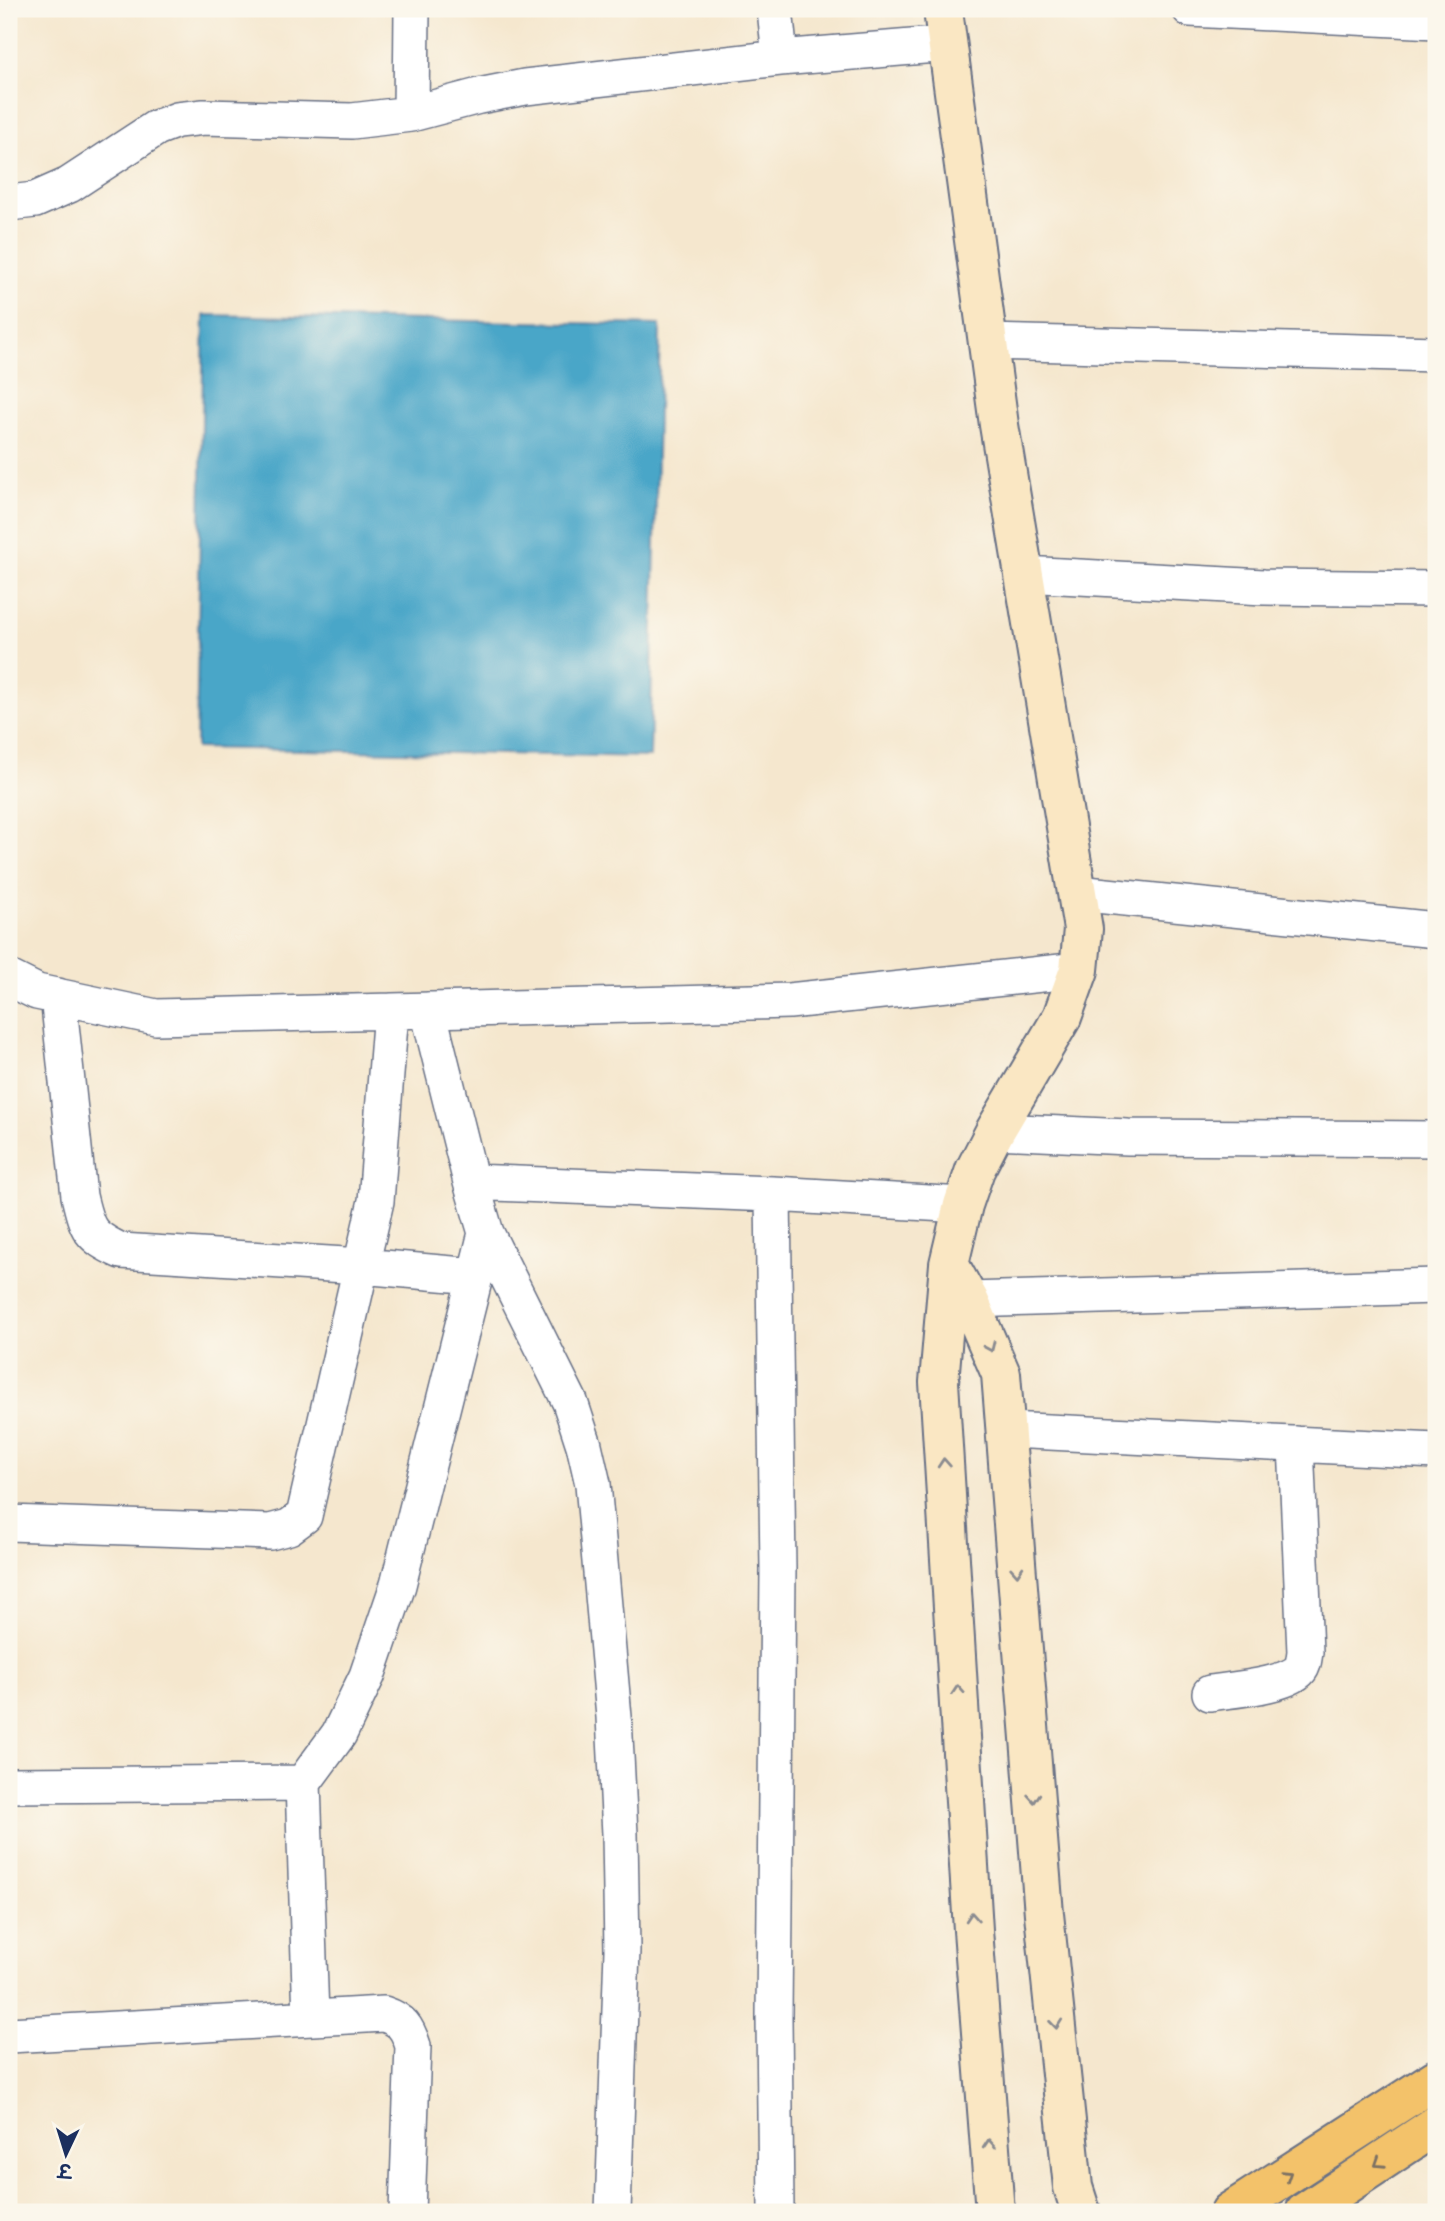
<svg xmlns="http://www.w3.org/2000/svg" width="1445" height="2221" font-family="Itim,'Playpen Sans Deva',sans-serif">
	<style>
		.water { fill: #4aa6c8; stroke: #326a93; stroke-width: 2 }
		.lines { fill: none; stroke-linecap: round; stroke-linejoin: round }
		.street-casing { stroke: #676f85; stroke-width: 38 }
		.secondary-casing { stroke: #676f85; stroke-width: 42 }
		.primary-casing { stroke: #676f85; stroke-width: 42 }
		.street { stroke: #fff; stroke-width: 35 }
		.secondary { stroke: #fae7c3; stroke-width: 38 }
		.primary { stroke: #f3c26a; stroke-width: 38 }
		.oneway { stroke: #8a8b90 }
		.oneway2 { stroke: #7c7163 }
	</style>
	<rect width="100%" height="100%" fill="#fbf7ec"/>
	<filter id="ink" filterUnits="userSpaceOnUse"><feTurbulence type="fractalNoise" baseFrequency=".0143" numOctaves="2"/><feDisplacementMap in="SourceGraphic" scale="14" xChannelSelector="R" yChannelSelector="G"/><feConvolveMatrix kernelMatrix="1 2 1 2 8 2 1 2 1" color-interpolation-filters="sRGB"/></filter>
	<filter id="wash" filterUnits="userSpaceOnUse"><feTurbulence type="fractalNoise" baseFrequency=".00686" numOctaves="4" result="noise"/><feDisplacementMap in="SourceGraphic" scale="28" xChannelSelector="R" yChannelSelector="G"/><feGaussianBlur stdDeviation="1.57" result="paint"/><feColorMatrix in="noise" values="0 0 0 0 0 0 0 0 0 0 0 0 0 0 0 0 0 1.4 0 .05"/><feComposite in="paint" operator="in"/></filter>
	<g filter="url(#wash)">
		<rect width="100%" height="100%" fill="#f5e7ce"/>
		<path class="water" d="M204,315L660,325L650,757L196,748Z"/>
	</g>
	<g filter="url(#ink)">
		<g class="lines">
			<g class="street-casing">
				<path id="street" d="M775,9L780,58
					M1190,9L1436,21
					M411,114L412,9
					M9,203L35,200L69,185L156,128L177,120L204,117L352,121L411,114L479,96L525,87L780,58L948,44
					M988,342L1436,354
					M1024,574L1264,587L1436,589
					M1077,893L1436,930
					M9,978L37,992L156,1017L789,1001L1079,970
					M58,996L79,1196C87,1230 89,1236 121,1251L361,1266L475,1276
					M428,1010L471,1182L486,1233L570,1402L584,1445L593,1484L614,1717L620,1834L622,1950L613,2212
					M995,1131L1128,1137L1436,1139
					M471,1182L773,1194L963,1205
					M773,1194L778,1570L774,2017L776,2210
					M969,1300L1436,1286
					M1006,1430L1436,1451
					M9,1523L270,1532L289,1527L304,1516L376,1201L391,1011
					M1210,1693C1230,1690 1292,1685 1301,1668C1304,1664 1304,1657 1305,1652L1296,1444
					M9,1785L303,1783
					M311,2017L303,1783L339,1734L367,1676L398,1585L486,1233
					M9,2035L384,2014C402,2020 407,2027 413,2046L407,2212"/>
			</g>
			<g class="secondary-casing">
				<path id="secondary" d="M944,9V18L999,425L1083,929L1079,970L1062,1017L995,1131L975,1170L963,1205L949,1264L939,1382L973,1930L995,2212
					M949,1264L969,1300L1001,1374L1044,1914L1073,2187L1081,2212"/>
			</g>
			<g class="primary-casing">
				<path id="primary" d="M1230,2212L1436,2079
					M1305,2212L1436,2125"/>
			</g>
			<use href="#street" class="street"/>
			<use href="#secondary" class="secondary"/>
			<use href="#primary" class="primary"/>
		</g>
		<defs><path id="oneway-chevron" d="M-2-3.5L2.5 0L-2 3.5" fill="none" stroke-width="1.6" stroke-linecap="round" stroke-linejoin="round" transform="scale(1.75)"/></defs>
		<g class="oneway">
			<use href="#oneway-chevron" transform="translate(990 1347) rotate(66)"/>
			<use href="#oneway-chevron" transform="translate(944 1463) rotate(-94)"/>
			<use href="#oneway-chevron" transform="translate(1017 1571) rotate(86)"/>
			<use href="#oneway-chevron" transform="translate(958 1690) rotate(-94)"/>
			<use href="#oneway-chevron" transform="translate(1034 1798) rotate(86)"/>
			<use href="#oneway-chevron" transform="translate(972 1917) rotate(-94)"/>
			<use href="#oneway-chevron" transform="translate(1056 2024) rotate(84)"/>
			<use href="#oneway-chevron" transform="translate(989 2144) rotate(-94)"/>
		</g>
		<g class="oneway2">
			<use href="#oneway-chevron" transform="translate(1379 2163) rotate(147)"/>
			<use href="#oneway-chevron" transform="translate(1287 2175) rotate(-33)"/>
		</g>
	</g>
	<rect width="1445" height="2221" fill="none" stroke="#fbf7ec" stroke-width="35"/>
	<g transform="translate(66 2154) rotate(184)" stroke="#fbf7ec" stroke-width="5" paint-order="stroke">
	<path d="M0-5L12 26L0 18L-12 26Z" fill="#1b2f5e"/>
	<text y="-10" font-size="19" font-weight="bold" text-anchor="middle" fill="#1b2f5e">उ</text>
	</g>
</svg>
